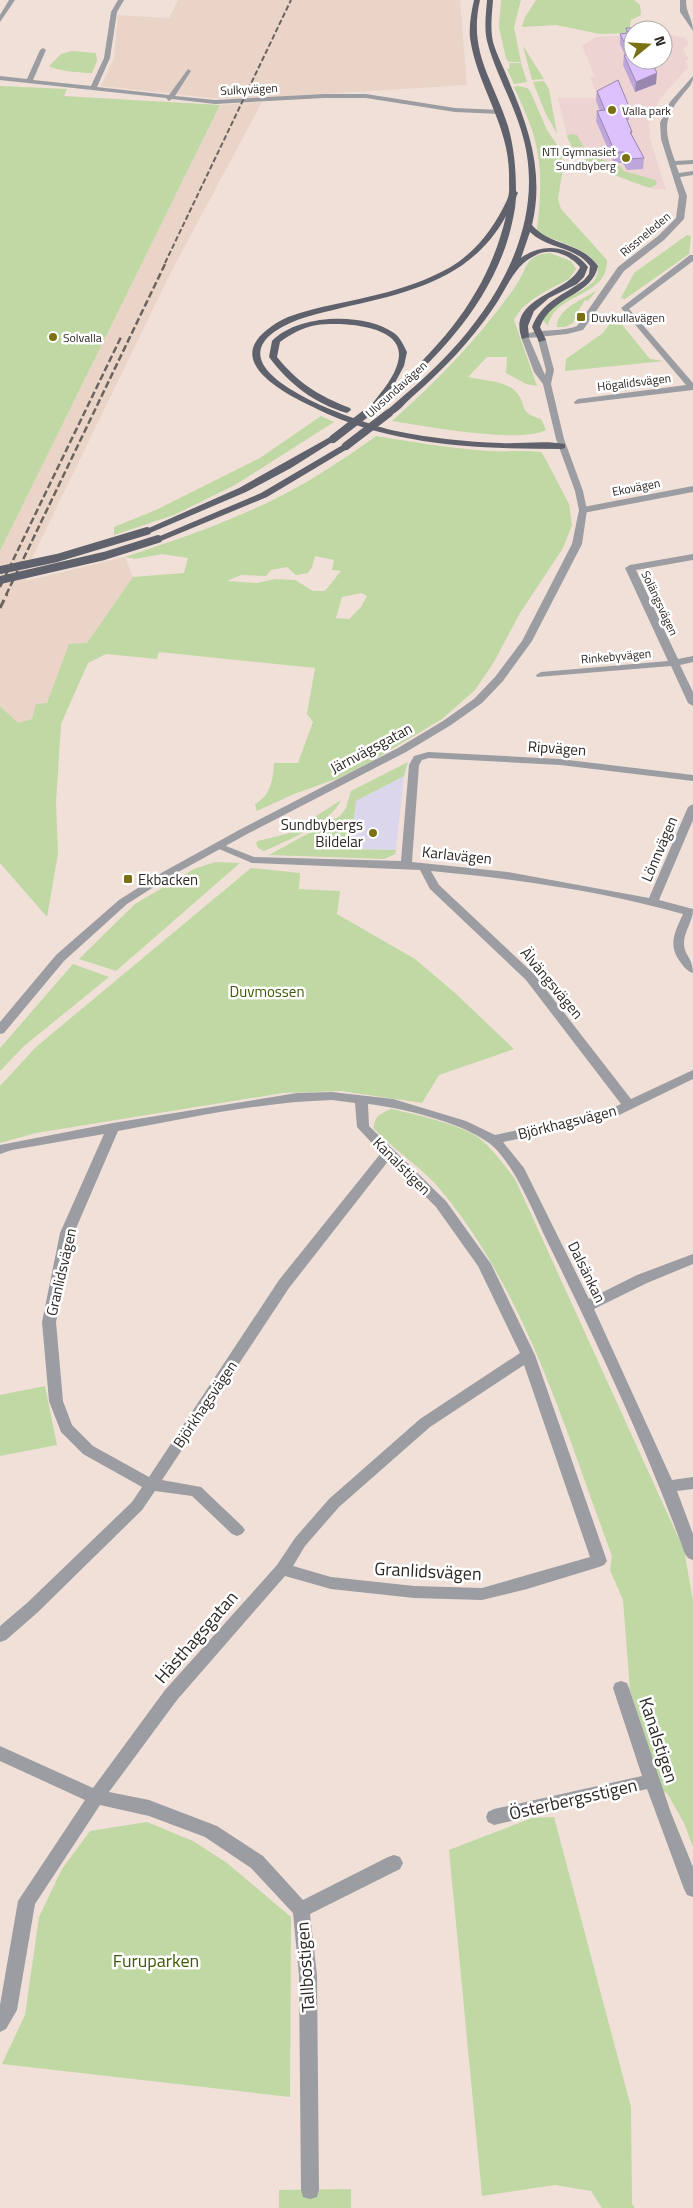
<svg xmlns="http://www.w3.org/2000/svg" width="693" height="2208" font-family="'Titillium Web',sans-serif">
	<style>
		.commercial { fill: #dbd6ec }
		.built { fill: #ead4c8 }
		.education { fill: #edd3d2 }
		.green { fill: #c0d8a4; fill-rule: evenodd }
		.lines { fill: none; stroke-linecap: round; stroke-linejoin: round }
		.minor { fill: #9b9da2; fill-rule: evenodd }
		.tertiary { fill: #9b9da2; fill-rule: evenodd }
		.primary { fill: #5f626c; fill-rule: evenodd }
		.rail-far2 { stroke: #6b635e; stroke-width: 2; stroke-dasharray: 5.5 2.5; stroke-linecap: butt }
		.rail-far1 { stroke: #6b635e; stroke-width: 2.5; stroke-dasharray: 7 3; stroke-linecap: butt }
		.rail { stroke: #6b635e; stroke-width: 3; stroke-dasharray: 9 4.5; stroke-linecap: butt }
		.primary-bridge { stroke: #5f626c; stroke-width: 8 }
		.wall { fill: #bda6d9 }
		.shaded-wall { fill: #9a87b0 }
		.building { fill: #dcc1fc; stroke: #9a87b0 }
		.poi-dot { fill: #7b7112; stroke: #fff; stroke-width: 2 }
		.labels { text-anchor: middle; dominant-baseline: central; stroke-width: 5; stroke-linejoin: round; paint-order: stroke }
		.far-street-label { font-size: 12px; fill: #2d2825; stroke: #fff }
		.far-poi-label { font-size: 12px; fill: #2d2825; stroke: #fff; text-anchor: start }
		.street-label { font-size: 15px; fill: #2d2825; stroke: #fff }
		.poi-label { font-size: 15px; fill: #2d2825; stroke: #fff; text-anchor: end }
		.park-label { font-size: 15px; fill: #3e5a05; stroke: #fff }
		.near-street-label { font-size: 18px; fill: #2d2825; stroke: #fff }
		.near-park-label { font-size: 18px; fill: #3e5a05; stroke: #fff }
	</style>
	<rect width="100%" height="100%" fill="#f0e0d8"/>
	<path class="commercial" d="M404,776L396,850L350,849L356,801Z"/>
	<path class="built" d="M178,0H460L467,85L240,99L211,98L101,86L114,58L118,15L169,18Z
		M262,102L171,272L33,556L26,581L125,557L133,577L87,644L69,645L47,704L32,719L18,723L0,706V551L220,105Z"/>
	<path class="education" d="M663,33L685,38L689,43L683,50L689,60H685L688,67L659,100L649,126L650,139L666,190L650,188L623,178L587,161L575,152L570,146L567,136L558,98H595L596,92L590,77H595L582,46L596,37L633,35V60H663Z"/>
	<path class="green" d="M501,0H521L514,27L521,62H509L506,59L499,27Z
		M536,0H634L640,5L641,15L631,20L629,33L600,34L556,25L522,27L525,17Z
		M523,46L544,79L532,80Z
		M72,51L96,53L97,61L92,73C81,73 57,71 49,66L61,54Z
		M509,63H521L527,82L514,84L507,69L510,68Z
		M544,81L549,89L557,134L545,112L533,82Z
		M0,86L67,89L64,96L220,105L0,551Z
		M518,86L527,88L530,91L547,130L561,151L563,168L558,199L561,209L607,260C608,298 555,292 548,326L543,320L549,310L561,301L584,289L594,281C612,254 558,242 540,234L537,229C541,197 543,162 532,130C527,115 520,101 514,87Z
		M570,134L577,135L588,155L619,165L624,171L655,180L657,184L650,188C624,179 576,164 567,136Z
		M687,235L691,236L689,254L625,299L621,298L634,273Z
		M550,253L571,261L576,269L569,279C549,290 525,299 514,320L537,386L526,384L506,373L507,357H487L468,377C483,381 505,380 516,392C528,405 517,412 541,419L546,430C519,444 424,426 392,421C438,380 482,335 517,284C528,267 525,255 550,253Z
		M597,290L588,301L585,300L577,313L573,323L565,327H557C557,308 584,299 597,290Z
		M615,316L650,359L664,361L565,371L566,359L603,333Z
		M321,416L334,422L235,485L174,515L114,535V527L156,510L260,458Z
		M376,436C413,442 450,448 487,451C505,452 523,450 541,452L545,458L569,504L572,525L563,548L520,613L494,662L475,690L442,719L372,761L339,778L294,794L257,811L255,804C271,795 273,780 274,763H298L313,722L307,714L315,668L159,652L157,659L106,654L88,663L61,724L56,803L58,854L47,917L0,863V706L18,723L32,719L36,704L47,703L69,644L87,643L133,577L184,573L188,558L162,554L135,559L125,557C170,542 215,527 258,507C297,490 342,461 376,436ZM315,556L334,560L332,570L341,571L325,591H313L295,580L275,579L257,583L227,581L241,575L266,576L271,570L287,567L296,575L308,573L312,567ZM361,593L367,596L361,607L349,619L336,618L342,597Z
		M408,762L404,776L356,801L350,849L396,850L395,854L384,859L269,855L340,816L346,808L351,791Z
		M341,800C330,824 288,840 264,851L258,848L256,843L258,841L290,833Z
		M215,862L240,863L116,971L79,959L135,904L194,869Z
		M251,868L300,873L299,889L340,891L337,914L415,959L455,993L514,1049L439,1075L422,1103L341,1091L283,1093L36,1133L0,1143V1086L36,1047Z
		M73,964L109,977L24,1046L0,1071V1048Z
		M391,1109C412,1113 464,1126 479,1138C493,1149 504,1165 515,1179L684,1550L693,1601V1847L684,1823L667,1793L663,1792L630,1690L623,1600L610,1570L612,1556C565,1430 527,1293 439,1188C420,1166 394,1150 374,1129C374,1116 380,1114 391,1109Z
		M45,1386L57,1445L0,1456V1395Z
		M554,1817L631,2107L632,2204L635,2208H602L591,2191L555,2185L482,2196L449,1850L532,1818Z
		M147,1822L193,1841L227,1863L291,1917L290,2097L2,2064L25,2015L39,1917L62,1869L90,1831Z
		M351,2189V2208H279V2190Z"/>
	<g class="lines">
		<path class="minor" d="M9,0H15L0,22V15Z
			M118,0H124L117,12L110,58L97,87L169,95L188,69L191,71L175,96L215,100L324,94H366L455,108L500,110L503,112L500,114L455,112L366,98H324L215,104L172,99L169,101L166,98L0,80V76L27,79L40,50L43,48L46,50L33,80L91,86L104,58L111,12Z
			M690,255H693V261L629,309L693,383V390L575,404L574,402L578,399L686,385L621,308Z
			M693,486V492L583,513L579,510L583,507Z
			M693,554V560L636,570L678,659L693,656V662L680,665L693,692V706L688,703L671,666L537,677L536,675L541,672L668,661L625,568L630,565Z
			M428,752L560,759L693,775V781L560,765L429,758L422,760L419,765L412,862L508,872L649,898L688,807L693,804V820L659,900L693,909C693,922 684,931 684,943C684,956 693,957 693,973C687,971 684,967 681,963C667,945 675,932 683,914C601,891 516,879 431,871L439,885L534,974L631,1099L693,1070V1079L611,1119L503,1142L524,1168L589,1299L637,1275L693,1254V1264L647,1283L594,1309L672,1480L693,1477V1489L677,1491L693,1534V1560L688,1558L685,1554C647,1449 599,1347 550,1247C535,1217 515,1163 489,1143C461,1122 402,1108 368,1104L369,1126L446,1201L491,1264L535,1355L607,1561L604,1565L599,1567L527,1589L482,1600L414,1598L331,1589L285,1576L177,1700L109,1792L149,1800L217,1826L263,1856L303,1900L388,1857L394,1855L400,1857L403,1863L400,1869L310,1914L317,1975L319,2190L317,2197L310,2199L303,2197L301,2190L299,1975L293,1913L251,1868L205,1837L149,1816L100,1805L35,1904L17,2010L6,2029L0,2032V2005L18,1901L85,1800L0,1761V1746L93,1788L165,1690L277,1565L295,1538L329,1499L420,1419L520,1353L478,1266L436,1207L389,1160L289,1288L162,1480L201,1487L242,1526L245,1530L242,1534L237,1536L232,1534L192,1496L155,1491L142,1510L37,1613L6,1640L0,1642V1626L27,1603L132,1502L142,1487L83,1454L61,1432L49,1401L42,1322L60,1233L104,1134L12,1150L0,1154V1145L113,1123L297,1093L332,1092L393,1099L466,1121L495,1135L604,1112L621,1104L526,980L430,889L420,870L252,863L212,846L217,843L221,844L254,857L401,861L409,765L414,756ZM332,1100L355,1103L357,1127L381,1153L279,1280L149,1477L93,1446L72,1425L63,1401L56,1322L74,1233L118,1131C189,1118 260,1102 332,1100ZM524,1365L590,1557L482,1588L414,1586L331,1577L293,1566L305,1546L339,1507L430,1427Z
			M621,1681L627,1683L629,1688L671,1813L693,1867V1897L687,1895L684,1889L647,1789L494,1825L488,1822L486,1817L488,1812L494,1809L642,1776L613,1688L615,1683Z"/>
		<path class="tertiary" d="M680,0H686C686,14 693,19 693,31L680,12Z
			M693,76C693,84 689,87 684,93C662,119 664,130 675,161L693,160V164L676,165L679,173L693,171V175L680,177L687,196L684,219L664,240L624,271L583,330L567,334L529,338L545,375L546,370L538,340L542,338L546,340L554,370L551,384L564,439L583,491L587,510L582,544L532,641L503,681L482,703L451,725L406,752L249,833L171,876L127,904L64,961L4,1033L0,1034V1022L56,955L119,900L163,872L241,829L398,748L443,721L474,699L495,677L522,641L572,544L579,510L575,491L556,439L543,384L534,372L521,337C536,327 560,333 577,326L618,267L658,236L676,218L679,196L661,139L660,123L670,102Z"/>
		<path class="primary" d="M474,0H480C468,52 493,79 508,126C514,147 516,169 516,191L518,193C515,198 516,202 515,208C513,220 510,233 506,245C484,309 438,357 388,401H383L376,410L369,408C380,393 398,375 399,355C400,324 338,322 317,325C303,327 291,334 280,342L277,357C298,383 319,396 350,408L351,410L347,413C315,404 288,383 269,357L272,341C298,314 364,312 394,333C400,337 404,346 407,352L404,366L391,390C447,341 489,289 506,216C471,280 407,293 341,308C318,314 294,318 274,332C214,376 368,425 396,431C430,438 466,442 501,443C521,444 545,440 565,444V448L562,449C480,449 392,446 317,409C296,399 235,371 257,340C264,330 277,322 288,317C317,306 350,302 380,294C404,288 427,280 449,268C476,252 494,228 507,200C510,194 509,186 509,179C511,127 477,87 470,38C469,26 471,13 474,0Z
			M487,0H493C492,14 490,28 493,42C497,56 505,70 510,84C530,130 544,175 532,225C551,247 580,241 598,266C592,296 552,295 540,327L546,340L539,342L532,327C541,302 564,295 584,280L589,274L590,266C575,246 547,249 530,232L521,258C542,242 571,245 588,267L584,277L577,284L549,298L534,311L528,326L529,337L522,339C506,297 569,294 580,267C570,255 551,247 536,255C514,265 507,288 494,307C471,341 443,370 412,397C405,403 398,413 389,416L386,415V411C408,392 430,374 450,352C506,292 547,212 521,130C512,100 495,72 487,41C484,28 486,14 487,0Z
			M330,437L337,439L291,468L246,492L150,533H144L142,531L239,488Z
			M346,443L349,444V448L267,497L161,541H155L153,539L261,493Z"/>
		<path class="rail-far2" d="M165,263L291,0"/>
		<path class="rail-far1" d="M0,587L122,335
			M6,595L166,262"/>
		<path class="rail" d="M0,608L7,594"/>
		<path class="primary-bridge" d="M333,439L373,408
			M346,446L389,413
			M0,570L57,558L147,531
			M0,580L104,556L158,539"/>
	</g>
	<path class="wall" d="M626,28H642L633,60H654L653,64L656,84L635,92L623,65L624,55H625L620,44V34H626Z
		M597,91L630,109L629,120H627L632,132V135L644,158L643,169L627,170L623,163H614L596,121L597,111H600L596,101Z"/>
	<path class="shaded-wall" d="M657,73L656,84L635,92L636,82Z"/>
	<path class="building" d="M626,28H642L643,30H633V60H651L657,73L636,82L624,55H631L620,34L628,33Z
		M618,80L630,109L623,110L632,132H630L644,158L628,159L624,152H615L597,111L605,110L597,91Z"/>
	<g class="poi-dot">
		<circle cx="612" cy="110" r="5"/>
		<circle cx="626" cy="158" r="5"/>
		<rect x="576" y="312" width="10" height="10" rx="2.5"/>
		<circle cx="53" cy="337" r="5"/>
		<circle cx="373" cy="833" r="5"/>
		<rect x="123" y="874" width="10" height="10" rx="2.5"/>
	</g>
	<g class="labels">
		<g class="far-street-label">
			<text transform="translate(249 89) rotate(-3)">Sulkyvägen</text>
			<text transform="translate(645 234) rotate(-40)">Rissneleden</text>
			<text transform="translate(634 382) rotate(-7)">Högalidsvägen</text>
			<text transform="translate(396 389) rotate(-42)">Ulvsundavägen</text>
			<text transform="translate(636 487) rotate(-11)">Ekovägen</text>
			<text transform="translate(660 603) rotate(65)">Solängsvägen</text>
			<text transform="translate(616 656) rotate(-5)">Rinkebyvägen</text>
		</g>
		<g class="far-poi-label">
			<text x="622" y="110">Valla park</text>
			<text x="616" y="151" text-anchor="end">NTI Gymnasiet<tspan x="616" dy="14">Sundbyberg</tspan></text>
			<text x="591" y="317">Duvkullavägen</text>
			<text x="63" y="337">Solvalla</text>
		</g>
		<g class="street-label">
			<text transform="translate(371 748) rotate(-28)">Järnvägsgatan</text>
			<text transform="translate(557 748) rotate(4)">Ripvägen</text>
			<text transform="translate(659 849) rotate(-67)">Lönnvägen</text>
			<text transform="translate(457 855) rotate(6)">Karlavägen</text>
			<text transform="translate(552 983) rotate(50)">Älvängsvägen</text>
			<text transform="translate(567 1122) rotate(-14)">Björkhagsvägen</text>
			<text transform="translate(402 1166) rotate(45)">Kanalstigen</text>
			<text transform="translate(61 1272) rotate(-77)">Granlidsvägen</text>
			<text transform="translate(587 1272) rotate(64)">Dalsänkan</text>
			<text transform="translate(205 1404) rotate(-56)">Björkhagsvägen</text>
		</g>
		<g class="poi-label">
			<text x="363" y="824">Sundbybergs<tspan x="363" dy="17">Bildelar</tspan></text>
			<text x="138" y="879" text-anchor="start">Ekbacken</text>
		</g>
		<g class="park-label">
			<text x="267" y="991">Duvmossen</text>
		</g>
		<g class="near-street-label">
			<text transform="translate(428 1571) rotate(3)">Granlidsvägen</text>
			<text transform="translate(196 1637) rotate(-49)">Hästhagsgatan</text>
			<text transform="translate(659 1740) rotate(72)">Kanalstigen</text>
			<text transform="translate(573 1799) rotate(-13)">Österbergsstigen</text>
			<text transform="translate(305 1967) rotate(-94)">Tallbostigen</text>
		</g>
		<g class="near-park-label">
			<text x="156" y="1960">Furuparken</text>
		</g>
	</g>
	<g transform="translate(648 45) rotate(72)"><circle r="24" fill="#ffffff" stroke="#aba9a8"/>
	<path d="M0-4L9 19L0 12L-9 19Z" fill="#7b7112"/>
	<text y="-8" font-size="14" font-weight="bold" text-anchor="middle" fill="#2d2825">N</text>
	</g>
</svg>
